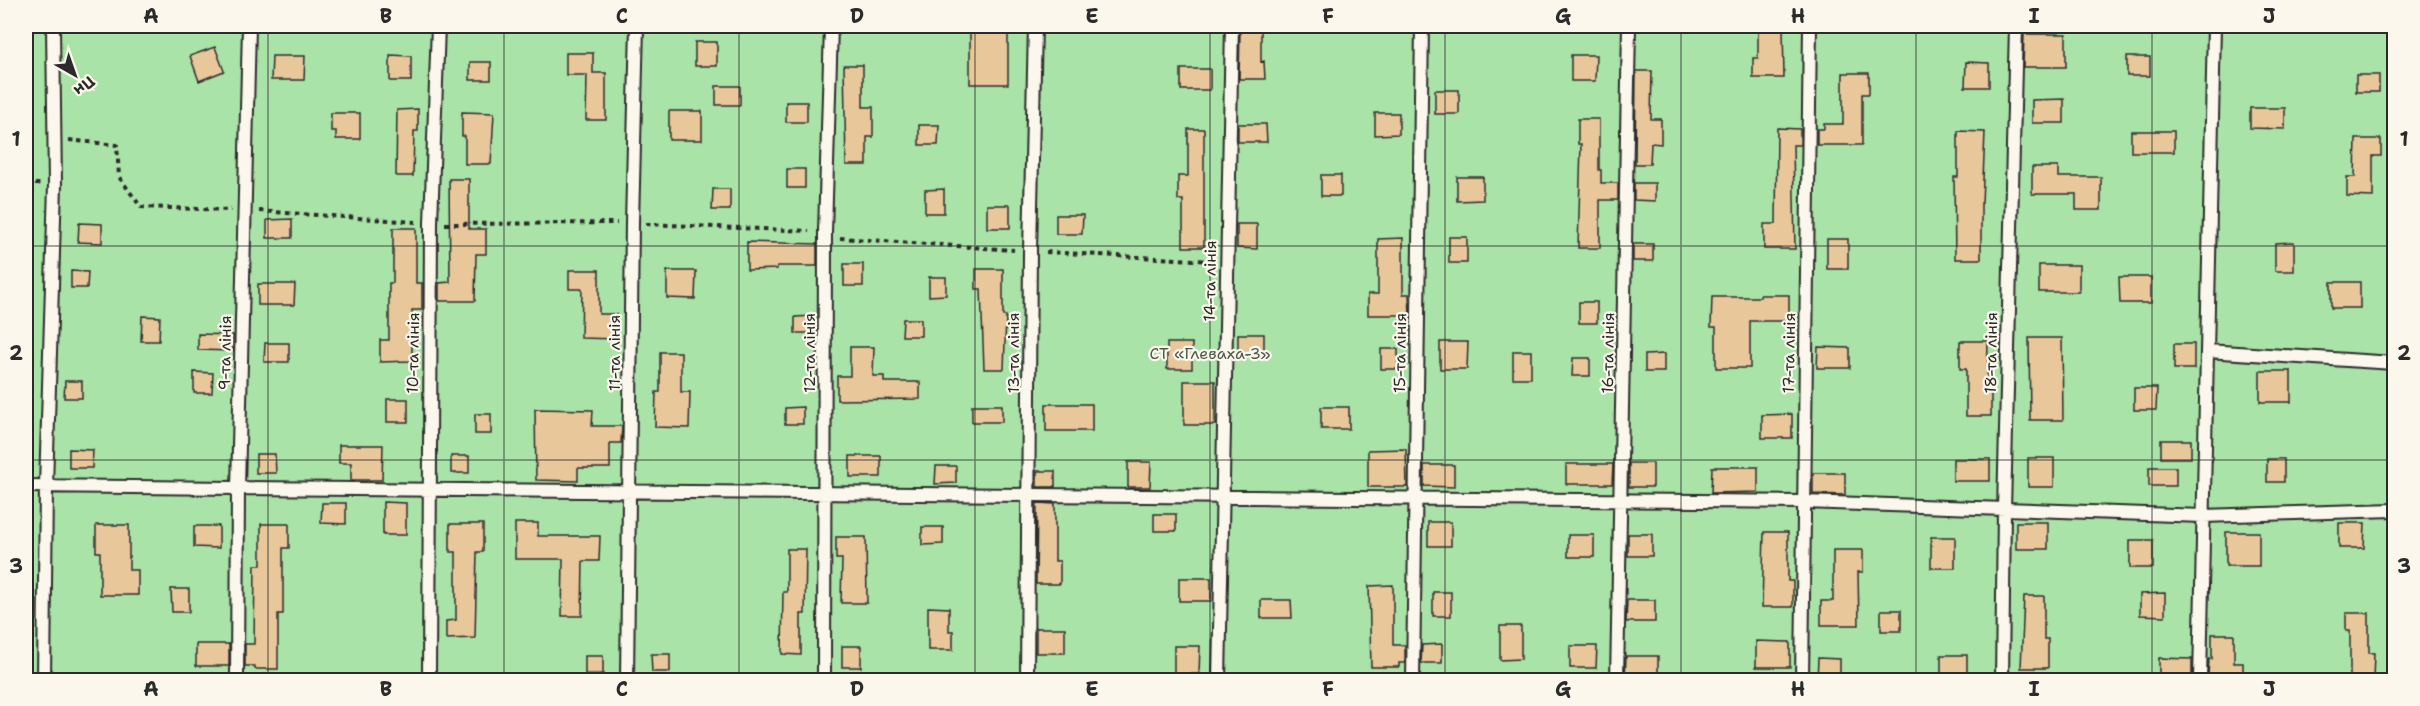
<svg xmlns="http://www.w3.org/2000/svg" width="2420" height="706" font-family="'Shantell Sans',sans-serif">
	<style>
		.green { fill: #aae3a8; stroke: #6a876a; stroke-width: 1.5 }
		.building { fill: #e8c79a; stroke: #2b2b2b; stroke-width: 1.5 }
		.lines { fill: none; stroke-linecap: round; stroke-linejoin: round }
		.lane-casing { stroke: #2b2b2b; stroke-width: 16 }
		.path { stroke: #2b2b2b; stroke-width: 4; stroke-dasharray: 4.5 4.5; stroke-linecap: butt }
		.lane { stroke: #fbf7ec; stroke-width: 12 }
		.grid { fill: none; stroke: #2b2b2b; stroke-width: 1.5; stroke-opacity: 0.55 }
		.labels { text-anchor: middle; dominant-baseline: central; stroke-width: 4.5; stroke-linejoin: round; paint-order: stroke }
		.street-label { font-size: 16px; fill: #2b2b2b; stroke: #fbf7ec }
		.park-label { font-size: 16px; fill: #4b594a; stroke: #fbf7ec }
		.neatline { fill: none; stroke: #2b2b2b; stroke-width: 2 }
		.grid-label { font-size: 20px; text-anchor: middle; font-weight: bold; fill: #2b2b2b }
	</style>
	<rect width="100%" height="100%" fill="#fbf7ec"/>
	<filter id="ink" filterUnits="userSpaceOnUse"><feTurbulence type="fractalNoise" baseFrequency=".0167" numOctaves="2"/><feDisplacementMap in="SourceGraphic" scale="12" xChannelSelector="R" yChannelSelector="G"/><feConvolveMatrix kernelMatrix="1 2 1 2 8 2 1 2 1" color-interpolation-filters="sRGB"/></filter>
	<g filter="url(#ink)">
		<path class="green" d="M26,26H2394V680H26Z"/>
		<path class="building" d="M970,26H1008V84H970Z
			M1758,26H1783L1784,78H1753V58H1758Z
			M1261,29V62L1264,61L1265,79H1239L1240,30Z
			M2024,34H2066V67H2023Z
			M695,42H717V66H695Z
			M215,47L224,71L199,81L190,56Z
			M566,53H593V73H606V120H586L587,75H566Z
			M390,55L411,56V81H390Z
			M1571,55H1596L1595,81H1571Z
			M272,56H305L304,80H271Z
			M2127,57H2150V76H2127Z
			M470,62H491V80H470Z
			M1966,62L1989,63V87H1965Z
			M844,65H863V107H873V137H867V165H846Z
			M1181,69H1210V90H1181Z
			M1636,71H1652L1651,119H1661V144L1651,143L1650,164H1635Z
			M1843,73H1869V94H1862V145H1817V129H1824V124H1843Z
			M2356,75H2379V92H2356Z
			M716,86H740V105H716Z
			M1435,90H1459V114H1435Z
			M2064,99V123H2032V100Z
			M786,102H807V122H786Z
			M2250,108H2285V129L2250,128Z
			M418,109V131H414L413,176H396L397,110Z
			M669,111H702V140H669Z
			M462,112L494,113L491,164H465V136H462Z
			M331,113H360V139H336V131H331Z
			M1375,113H1399V134L1375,135Z
			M1578,119H1599V170H1601V183H1618V200H1600V248H1578L1581,144H1578Z
			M1238,124H1266L1267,142H1238Z
			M919,125H939L938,145H919Z
			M1777,128L1800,129V145H1793L1795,249H1764V224H1776Z
			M1188,129H1204V247H1183V200H1178V176H1188Z
			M1958,131L1985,132L1982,203H1981V259H1955L1954,177H1958Z
			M2131,131H2174V152H2131Z
			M2356,139H2381V156H2373V197L2347,196V177H2355Z
			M2032,167H2058V177H2101V210H2076V194H2032Z
			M787,169H805V188H787Z
			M1321,175H1341V196H1321Z
			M1457,177H1483V200L1457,201Z
			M449,179H469V229H486V254H476L475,301H439V283L450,282Z
			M1634,183H1655V201L1634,200Z
			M713,189H730V210H712Z
			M944,189V213H925V190Z
			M987,205H1010V228H987Z
			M1056,215H1083L1082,234H1056Z
			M292,219V238H267V220Z
			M79,223L102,224V243L78,242Z
			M1237,224H1257V249L1237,248Z
			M393,228H416V283H422V310H412V361L380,362V340H389V283H393Z
			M1449,237H1467V263H1449Z
			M1403,238V294H1409L1410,315H1368V294H1378V239Z
			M1827,239H1848V269H1827Z
			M747,242L817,244V266H777V269L747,270Z
			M2294,242V271H2275V243Z
			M1633,244H1653V261H1633Z
			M844,264H863V286H844Z
			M2039,265H2079V292H2039Z
			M976,269H1003V316H1006L1004,369H984L981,289H976Z
			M569,270H599V314H617V339L581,338L582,289H569Z
			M71,271L88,272L87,288H71Z
			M667,271H696L695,299L667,298Z
			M929,277H946V295L929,296Z
			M2119,277H2151V303H2120Z
			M2331,282H2360V308H2331Z
			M258,284H295L294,305H258Z
			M1760,295H1789V321H1750V368H1716V327H1711L1712,297H1760Z
			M1579,302H1597V323H1579Z
			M142,316L160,317L159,341H141Z
			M815,316V333H795V317Z
			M903,319H921V336H902Z
			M198,334L233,335V351L198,350Z
			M1238,334H1264V354L1238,355Z
			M2029,338H2062L2063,420H2030Z
			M1960,341H1988L1987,388H1991V416H1966V369H1960Z
			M1440,342H1468L1467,369H1440Z
			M265,343H289V362H264Z
			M1167,343H1192V369H1167Z
			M2174,344H2194V369H2174Z
			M850,347H874L873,376H884V382H920V399L837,400V376H850Z
			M1818,347L1850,348V368H1817Z
			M1381,349H1398V369H1381Z
			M1513,351H1531V378H1513Z
			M660,352H681V392H690L689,428L655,427L656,392H660Z
			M1664,354V372H1645V355Z
			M1573,358H1590V376H1572Z
			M2260,371H2291V402H2260Z
			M194,372L213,373L212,393H194Z
			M65,381H82V398H64Z
			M1184,381H1215V425H1184Z
			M2134,388H2157L2156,410H2134Z
			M387,399H408V422H387Z
			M1046,404H1092V431H1046Z
			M972,405H1002V422H972Z
			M803,407V424H785V408Z
			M1321,407H1349V429H1321Z
			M535,409L593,410L592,426H622L621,443H610V468H578V481L536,480Z
			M475,414H491V434H475Z
			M1792,414V438H1762V415Z
			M2161,440H2191V458H2161Z
			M339,445H383L382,480H351V463H339Z
			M69,449L93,450L92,468H69Z
			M1406,449L1407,487H1368V450Z
			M256,454H275L276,473H256Z
			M451,456H469V473H451Z
			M850,456H881V477H850Z
			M2028,458H2054V487H2028Z
			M1953,459H1990V481H1953Z
			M2267,459H2284V482H2267Z
			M1128,462H1151L1150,487H1128Z
			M1629,463H1653V487H1629Z
			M1566,464H1613L1612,484H1566Z
			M1424,465H1454V487L1424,486Z
			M936,466H956V483L935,484Z
			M1712,467H1758V492L1711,493Z
			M2149,467H2176V486H2149Z
			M1037,471H1055V487H1037Z
			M1813,473H1845V495L1813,494Z
			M383,502L406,503V535H383Z
			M322,503H346V524L321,523Z
			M1037,503L1055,504V561H1060V584H1036Z
			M1154,514H1176V531H1154Z
			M1428,522H1451V546H1428Z
			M2016,522H2048V549H2016Z
			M515,523H538V536H600L599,561H583L582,616H562L563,559H515Z
			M2339,523H2365L2364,548H2339Z
			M261,524H289V548H283V614H278V669H255V666H245V644H254L255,565H261Z
			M450,524H483V552H477L475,638L446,639V621L456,620V552H450Z
			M96,525H129V570H138V595H100V552H96Z
			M194,526H219V548L194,547Z
			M922,527H943V544L922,545Z
			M1764,532H1788V581H1793V607H1762Z
			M2226,532H2259V566H2226Z
			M1628,534H1652V556H1628Z
			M1568,535H1594V557H1568Z
			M836,537H866L867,603H841L842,559H836Z
			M1931,537H1955V568H1931Z
			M2130,540H2153V568H2130Z
			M787,549H806L805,614H801V655L782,654L783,592H787Z
			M1833,550H1863V572H1858L1859,625H1821V601H1833Z
			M1179,578H1211V601H1179Z
			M1393,585V645H1405V663H1399V667H1371L1369,586Z
			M171,589H189V612H172Z
			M1433,592H1451V616H1433Z
			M2165,593V616L2140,615V594Z
			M2024,596H2044V639H2048V668H2021Z
			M1261,600H1291L1292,618H1261Z
			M1627,600H1655V622H1626Z
			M928,607L949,608V631H953V650H928Z
			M1881,610H1901V631H1881Z
			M2346,613H2369V653H2374L2373,681H2350V631H2346Z
			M1500,626H1521V659L1500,660Z
			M1036,628H1065V653H1036Z
			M2212,634H2234V663H2243V681H2215V676H2208L2209,659H2212Z
			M1756,641L1790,642V667H1756Z
			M196,644H229V666H196Z
			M1442,644V663H1421L1422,645Z
			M842,646H861V667H842Z
			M1174,646H1200L1199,674H1174Z
			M1570,646H1597L1596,668H1570Z
			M651,654H670V672H652Z
			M1941,655H1967V679L1941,680Z
			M585,656H603V674H585Z
			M1626,656H1658V680H1625Z
			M1818,658L1840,659V681H1817Z
			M2159,658L2192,659V676H2159Z"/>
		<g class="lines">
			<g class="lane-casing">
				<path id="lane" d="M2207,351L2394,363
					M26,486L1804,502L2203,516L2394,510
					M44,680L46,487L55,185L53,26
					M237,680L238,488L249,26
					M429,680L431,223L438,26
					M627,680L632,223L637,26
					M824,680L825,232L831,26
					M1027,680L1030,251L1035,26
					M1219,680L1232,26
					M1413,680L1422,26
					M1617,680L1629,26
					M1802,680L1810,26
					M2002,680L2004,510L2016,26
					M2200,680L2214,26
					M2394,680V673"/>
			</g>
			<path class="path" d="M69,140L117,145L119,177L141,207L231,210
				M26,184H40
				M259,211L416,222
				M445,224L617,223
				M646,224L809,231
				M840,238L1014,250
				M1046,252L1212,261"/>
			<use href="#lane" class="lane"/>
		</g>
	</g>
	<path class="grid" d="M268,26V680M504,26V680M739,26V680M975,26V680M1210,26V680M1445,26V680M1681,26V680M1916,26V680M2152,26V680M26,246H2394M26,460H2394"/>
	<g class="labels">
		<g class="street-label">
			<text transform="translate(1210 281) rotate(-89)">14-та лінія</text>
			<text transform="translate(225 353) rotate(-89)">9-та лінія</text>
			<text transform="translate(413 353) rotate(-89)">10-та лінія</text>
			<text transform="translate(614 353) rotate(-90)">11-та лінія</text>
			<text transform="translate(809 353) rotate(-90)">12-та лінія</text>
			<text transform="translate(1013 353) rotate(-90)">13-та лінія</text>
			<text transform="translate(1400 353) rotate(-89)">15-та лінія</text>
			<text transform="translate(1608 353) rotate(-89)">16-та лінія</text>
			<text transform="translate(1789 353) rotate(-89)">17-та лінія</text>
			<text transform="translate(1991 353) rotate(-89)">18-та лінія</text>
		</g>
		<g class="park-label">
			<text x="1210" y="353">СТ «Глеваха-3»</text>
		</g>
	</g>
	<rect width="2420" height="706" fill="none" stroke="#fbf7ec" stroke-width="66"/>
	<g transform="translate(75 75) rotate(140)" stroke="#fbf7ec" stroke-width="4.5" paint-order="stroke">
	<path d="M0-4.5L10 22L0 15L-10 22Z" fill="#2b2b2b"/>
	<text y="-9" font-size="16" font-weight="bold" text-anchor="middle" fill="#2b2b2b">Пн</text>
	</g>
	<rect x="33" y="33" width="2354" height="640" class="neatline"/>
	<g class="grid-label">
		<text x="151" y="23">A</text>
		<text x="386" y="23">B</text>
		<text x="622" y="23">C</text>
		<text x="857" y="23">D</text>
		<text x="1092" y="23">E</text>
		<text x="1328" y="23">F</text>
		<text x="1563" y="23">G</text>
		<text x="1798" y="23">H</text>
		<text x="2034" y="23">I</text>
		<text x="2269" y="23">J</text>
		<text x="16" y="146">1</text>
		<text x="2404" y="146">1</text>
		<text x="16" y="360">2</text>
		<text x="2404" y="360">2</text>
		<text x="16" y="573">3</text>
		<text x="2404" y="573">3</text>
		<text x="151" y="696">A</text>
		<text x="386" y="696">B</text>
		<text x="622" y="696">C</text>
		<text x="857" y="696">D</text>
		<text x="1092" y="696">E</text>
		<text x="1328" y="696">F</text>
		<text x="1563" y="696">G</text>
		<text x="1798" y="696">H</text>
		<text x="2034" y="696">I</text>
		<text x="2269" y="696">J</text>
	</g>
</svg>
